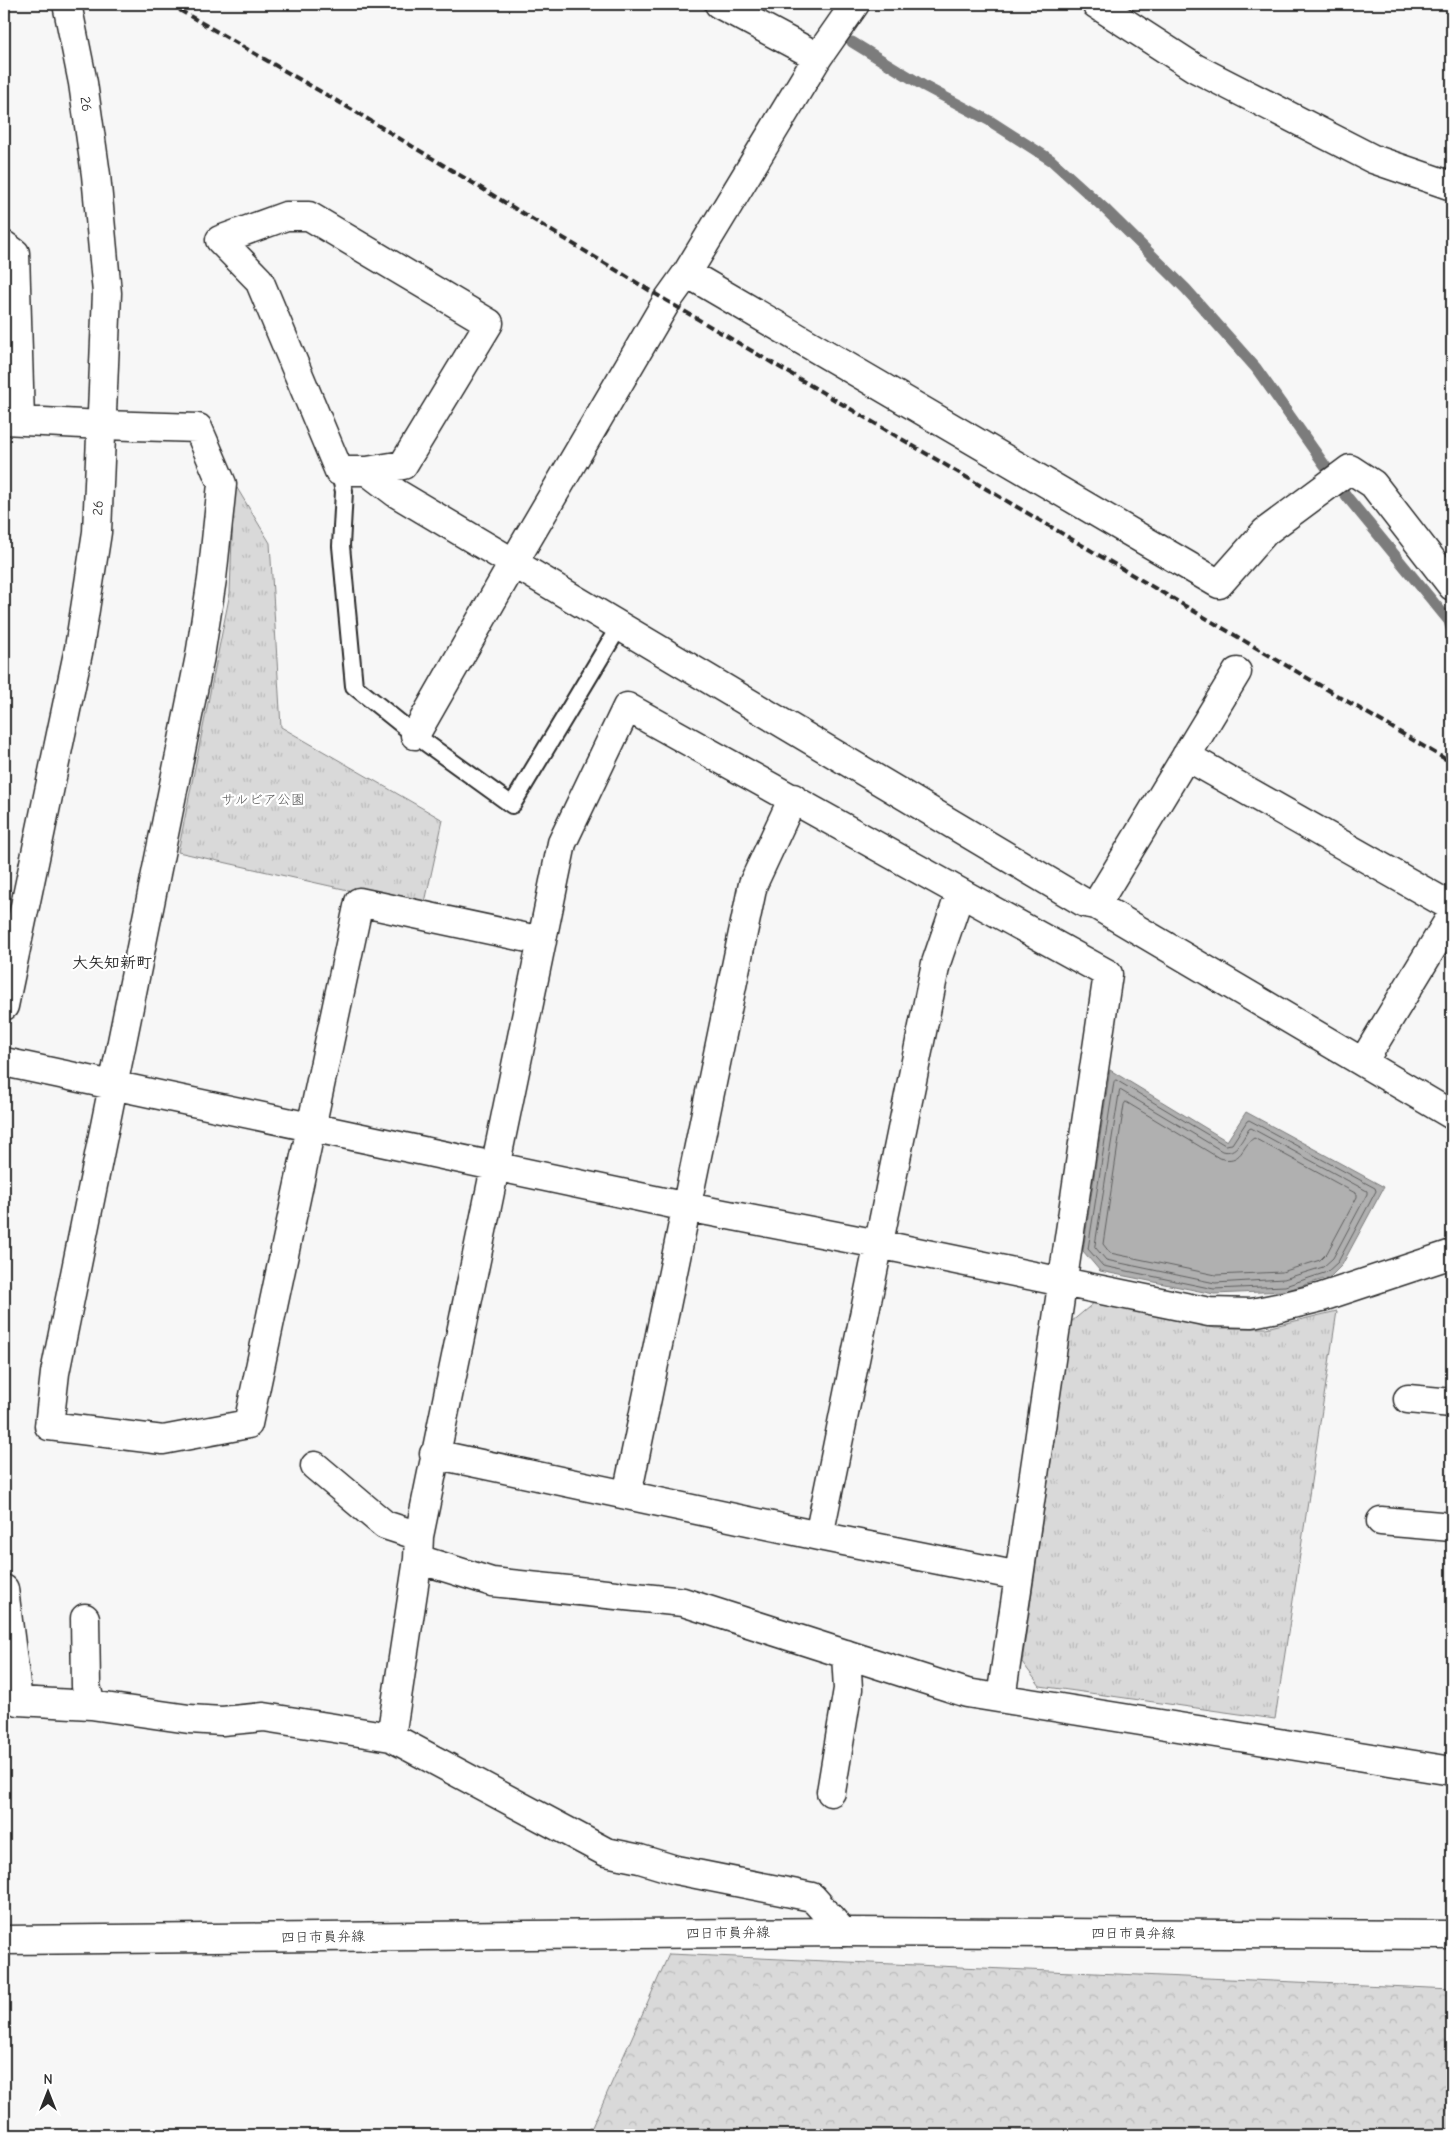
<svg xmlns="http://www.w3.org/2000/svg" width="1456" height="2139" font-family="'Comic Neue','Klee One',sans-serif">
	<style>
		.forest { fill: url(#forest-crowns); stroke: #828282 }
		.park { fill: url(#park-tufts); stroke: #828282 }
		.water { fill: #b0b0b0; stroke: #7b7b7b }
		.lines { fill: none; stroke-linecap: round; stroke-linejoin: round }
		.shore { stroke: #606060; stroke-width: 1 }
		.stream { stroke: #7b7b7b; stroke-width: 11 }
		.service-casing { stroke: #2b2b2b; stroke-width: 20 }
		.minor-casing { stroke: #2b2b2b; stroke-width: 31 }
		.tertiary-casing { stroke: #2b2b2b; stroke-width: 31 }
		.primary-casing { stroke: #2b2b2b; stroke-width: 31 }
		.service { stroke: #fff; stroke-width: 16 }
		.minor { stroke: #fff; stroke-width: 28 }
		.tertiary { stroke: #fff; stroke-width: 28 }
		.primary { stroke: #fff; stroke-width: 28 }
		.rail { stroke: #2b2b2b; stroke-width: 4; stroke-dasharray: 8 4; stroke-linecap: butt }
		.labels { text-anchor: middle; dominant-baseline: central; stroke-width: 4.5; stroke-linejoin: round; paint-order: stroke }
		.street-label { font-size: 14px; fill: #2b2b2b; stroke: #fff }
		.park-label { font-size: 14px; fill: #565656; stroke: #fff }
		.quarter-label { font-size: 16px; font-weight: bold; fill: #2b2b2b; stroke: #fff }
	</style>
	<defs>
		<pattern id="forest-crowns" width="20" height="18" patternUnits="userSpaceOnUse" patternTransform="scale(1.25)"><rect width="20" height="18" fill="#d9d9d9"/><path d="M2 6a3 3 0 1 1 6 0M12 15a3 3 0 1 1 6 0" fill="none" stroke="#bababa"/></pattern>
		<pattern id="park-tufts" width="24" height="20" patternUnits="userSpaceOnUse" patternTransform="scale(1.25)"><rect width="24" height="20" fill="#d9d9d9"/><path d="M3 7l-1-3M5 7V3M7 7l1-3M15 17l-1-3M17 17v-4M19 17l1-3" fill="none" stroke="#bababa"/></pattern>
	</defs>
	<rect width="100%" height="100%" fill="#f7f7f7"/>
	<filter id="ink" filterUnits="userSpaceOnUse"><feTurbulence type="fractalNoise" baseFrequency=".02" numOctaves="2"/><feDisplacementMap in="SourceGraphic" scale="10" xChannelSelector="R" yChannelSelector="G"/><feConvolveMatrix kernelMatrix="1 2 1 2 8 2 1 2 1" color-interpolation-filters="sRGB"/></filter>
	<g filter="url(#ink)">
		<path class="forest" d="M669,1954L1452,1989V2135H582L592,2127Z"/>
		<path class="park" d="M234,483L270,543L281,727L443,820L424,907L178,852L230,593Z
			M1095,1302L1215,1328H1266L1337,1311L1275,1719L1040,1686L1022,1662L1071,1322Z"/>
		<path class="water" d="M1110,1070L1227,1141L1246,1112L1384,1187L1342,1265L1330,1277L1285,1291L1214,1294L1100,1271L1083,1251Z"/>
		<g class="lines">
			<path class="shore" d="M1116,1080L1225,1145L1232,1144L1247,1121L1249,1120L1375,1188L1376,1191L1338,1262L1327,1272L1285,1286L1214,1289L1103,1266L1088,1249L1114,1082Z
				M1120,1090L1222,1151C1237,1155 1242,1139 1249,1129L1251,1128L1367,1191V1194L1333,1258L1323,1267L1284,1279L1215,1283L1106,1260L1095,1247Z
				M1126,1102L1219,1158C1243,1165 1241,1146 1254,1138L1357,1194V1197L1327,1253L1320,1260L1282,1272L1216,1275L1110,1253L1103,1244L1124,1105Z"/>
			<path class="stream" d="M852,42L924,86L990,121L1051,160L1104,208L1186,289L1256,368L1348,498L1449,621L1452,632
				M1452,689V698"/>
			<g class="service-casing">
				<path id="service" d="M339,471L344,491L341,546L354,686L415,735L512,805L620,625"/>
			</g>
			<g class="minor-casing">
				<path id="minor" d="M719,4L818,57
					M1096,4L1195,68L1373,159L1452,186
					M4,245L15,253L20,420
					M687,273L1219,584L1265,532L1350,469L1373,484L1452,586
					M4,420L102,425L198,428L222,484L212,579L200,656L55,1373L49,1426L163,1440L248,1424L359,902L542,941
					M367,471L403,465L489,323L309,216H286L220,240L259,280L339,471H367L396,493L1085,903L1096,905L1452,1115
					M415,735L514,562L667,301L687,273L818,57L855,4
					M1186,756L1452,907
					M1096,905L1237,672
					M4,1062L687,1207L878,1244L1209,1312L1252,1313L1277,1308L1322,1297L1452,1254
					M1363,1062L1452,915
					M1408,1399L1452,1403
					M434,1454L819,1536L1019,1576
					M315,1466L385,1525L419,1536
					M627,1495L753,884L793,798
					M1381,1521L1452,1527
					M819,1536L936,963L960,893
					M418,1559L492,1582L683,1602L967,1693L1452,1771
					M4,1589L18,1701L91,1705L189,1719L222,1721L264,1717L391,1737
					M85,1618L86,1686L91,1705
					M831,1792L848,1689L846,1654
					M843,1932L812,1897L676,1870L640,1859L606,1852L391,1737L418,1559L419,1536L562,843L627,707C787,795 947,886 1108,974L1001,1698"/>
			</g>
			<g class="tertiary-casing">
				<path id="tertiary" d="M4,1006L79,648L97,532L107,293L96,175L83,83L67,4"/>
			</g>
			<g class="primary-casing">
				<path id="primary" d="M4,1940L843,1932L1452,1935"/>
			</g>
			<use href="#service" class="service"/>
			<use href="#minor" class="minor"/>
			<use href="#tertiary" class="tertiary"/>
			<use href="#primary" class="primary"/>
			<path class="rail" d="M169,4L356,112L667,301L1452,763"/>
		</g>
	</g>
	<g class="labels">
		<g class="street-label">
			<text transform="translate(86 104) rotate(82)">26</text>
			<text transform="translate(98 508) rotate(-87)">26</text>
			<text transform="translate(728 1933) rotate(-1)">四日市員弁線</text>
			<text x="1133" y="1933">四日市員弁線</text>
			<text transform="translate(323 1937) rotate(-1)">四日市員弁線</text>
		</g>
		<g class="park-label">
			<text x="263" y="799">サルビア公園</text>
		</g>
		<g class="quarter-label">
			<text x="112" y="963">大矢知新町</text>
		</g>
	</g>
	<rect width="1456" height="2139" fill="none" stroke="#fff" stroke-width="20"/>
	<rect x="10" y="10" width="1436" height="2119" fill="none" stroke="#2b2b2b" stroke-width="2" filter="url(#ink)"/>
	<g transform="translate(48 2092)" stroke="#ffffff" stroke-width="4" paint-order="stroke">
	<path d="M0-4L9 19L0 12L-9 19Z" fill="#2b2b2b"/>
	<text y="-8" font-size="14" font-weight="bold" text-anchor="middle" fill="#2b2b2b">N</text>
	</g>
</svg>
